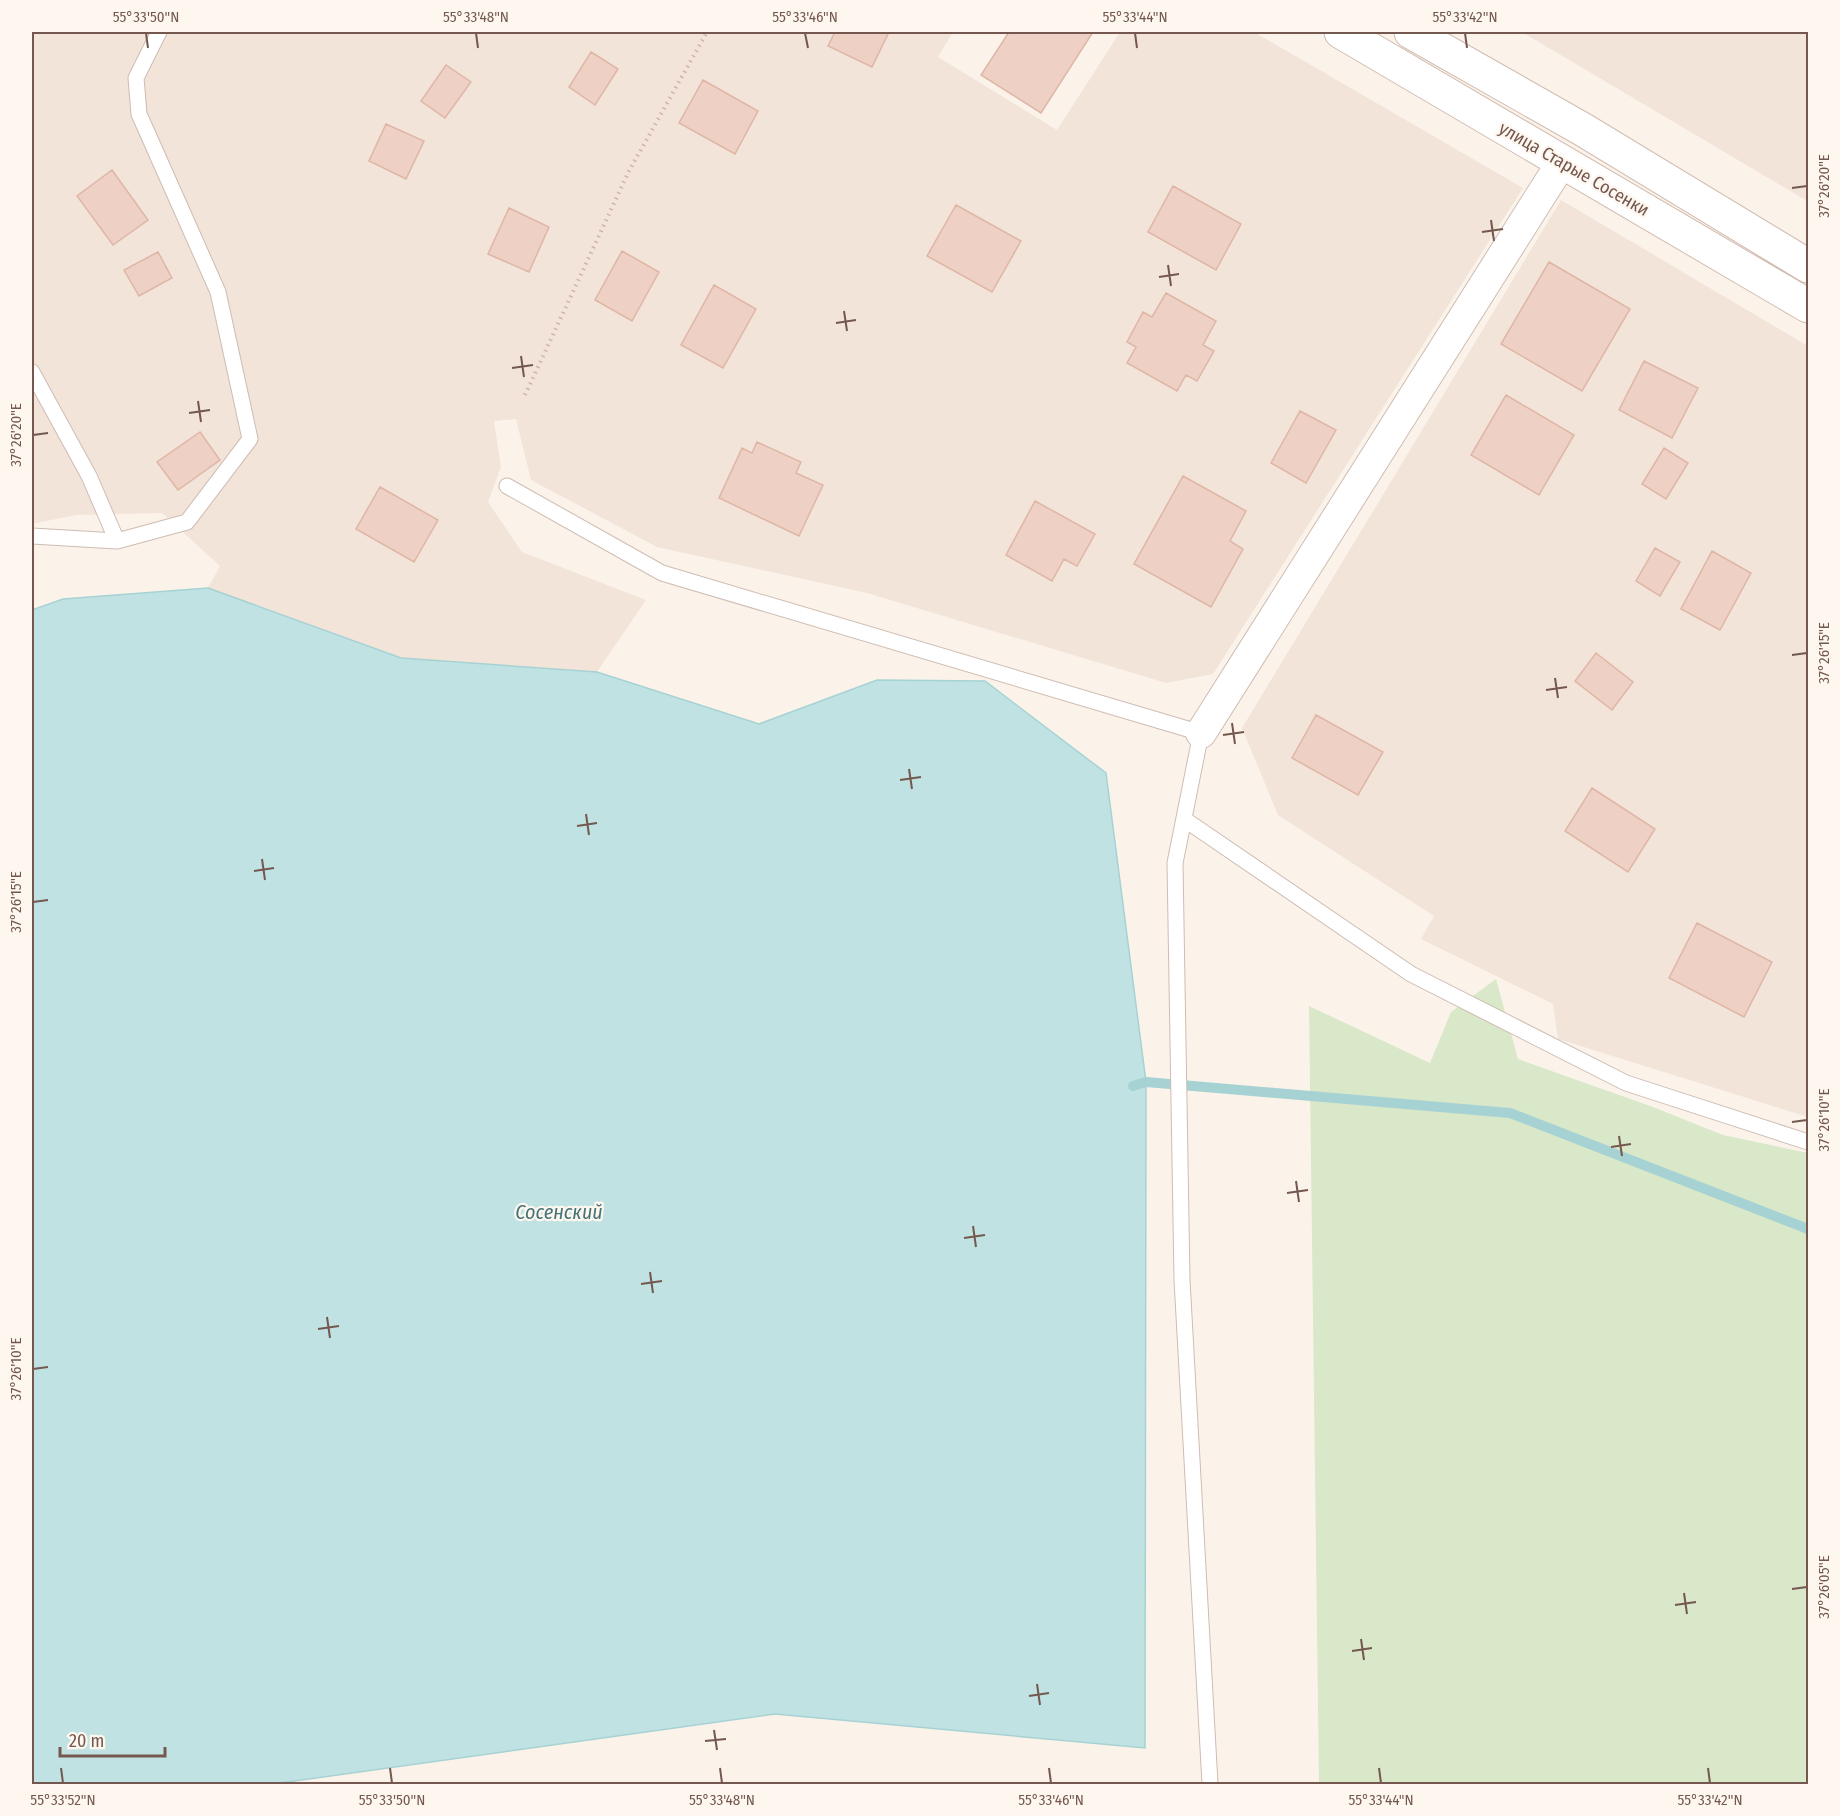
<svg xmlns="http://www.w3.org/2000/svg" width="1840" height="1816" font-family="'Fira Sans Condensed',sans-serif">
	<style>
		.residential { fill: #f2e4d9 }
		.green { fill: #d9e8c9 }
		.water { fill: #c0e2e3; stroke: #a7d2d4; stroke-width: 1.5 }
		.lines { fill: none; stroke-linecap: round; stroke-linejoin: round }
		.stream { stroke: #a7d2d4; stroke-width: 10 }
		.building { fill: #eed0c4; stroke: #dfb6a6; stroke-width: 1.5 }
		.lane-casing { stroke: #cebcb3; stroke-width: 17 }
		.street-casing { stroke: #cebcb3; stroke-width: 32 }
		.secondary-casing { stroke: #d1bcb1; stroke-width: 35 }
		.path { stroke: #d3b3a7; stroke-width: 4; stroke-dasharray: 1.5 4.5; stroke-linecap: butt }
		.lane { stroke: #fff; stroke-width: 15 }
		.street { stroke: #fff; stroke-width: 30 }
		.secondary { stroke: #fff; stroke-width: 33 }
		.ticks { fill: none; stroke: #74584f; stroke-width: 2 }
		.labels { text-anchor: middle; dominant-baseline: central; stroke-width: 4.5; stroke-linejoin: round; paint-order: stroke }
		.street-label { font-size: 18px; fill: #74584f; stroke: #fef7f0 }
		.water-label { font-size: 20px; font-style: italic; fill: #447477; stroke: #fef7f0 }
		.neatline { fill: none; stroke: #74584f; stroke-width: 2 }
		.ticks-label { font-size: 15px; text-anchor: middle; fill: #74584f }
	</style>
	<rect width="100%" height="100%" fill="#fbf3ea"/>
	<path class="residential" d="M32,32H953L938,57L1057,130L1120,32H1254L1523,188L1213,674L1166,683L867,593L657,547L531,480L516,419L494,421L501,467L488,502L522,552L646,600L597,672L401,658L208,588L220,566L162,513L76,515L32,524Z
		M1522,32H1808L1807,201Z
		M1561,200L1808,346V1117L1558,1039L1553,1004L1421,939L1434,916L1278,815L1242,728Z"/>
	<path class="green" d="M1496,979L1518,1059L1653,1107L1723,1135L1808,1153V1784H1319L1309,1006L1430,1063L1451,1012Z"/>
	<path class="water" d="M208,588L401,658L597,672L759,724L877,680L985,681L1106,773L1146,1082L1145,1748L775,1714L273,1784H32V610L63,599Z"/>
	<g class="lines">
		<path class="stream" d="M1133,1086L1146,1082L1510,1113L1808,1229"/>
	</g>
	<path class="building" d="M835,32H889L872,67L828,46Z
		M1009,32H1093L1041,113L981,75Z
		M591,52L618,69L595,105L569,87Z
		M446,65L471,82L445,118L421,101Z
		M703,80L758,111L735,154L679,123Z
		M386,124L424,141L406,179L369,161Z
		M112,170L148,220L113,245L77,196Z
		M1173,186L1241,224L1216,270L1148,232Z
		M956,205L1021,241L992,292L927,256Z
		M509,208L549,227L529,272L488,254Z
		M622,251L659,272L632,321L595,300Z
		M158,252L172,278L139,296L124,270Z
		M1549,262L1630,309L1582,391L1501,344Z
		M714,285L756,309L723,368L681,345Z
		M1166,293L1216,321L1203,345L1214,351L1197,381L1186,375L1177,391L1127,363L1136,347L1127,342L1143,312L1152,317Z
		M1644,361L1698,388L1672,438L1619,410Z
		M1506,395L1574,435L1539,495L1471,455Z
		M1300,411L1336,430L1306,483L1271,463Z
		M200,432L220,460L178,490L157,462Z
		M757,442L801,462L796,473L823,485L799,536L719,498L742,448L752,453Z
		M1664,448L1688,463L1666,499L1642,484Z
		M1183,476L1246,511L1230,541L1243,549L1211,607L1134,564Z
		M380,487L438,520L414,562L356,529Z
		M1035,501L1095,534L1077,566L1064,559L1052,581L1006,555Z
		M1655,548L1680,562L1660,596L1636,581Z
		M1712,551L1751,573L1720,630L1681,609Z
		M1596,653L1633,682L1612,710L1575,681Z
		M1316,715L1383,752L1358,795L1292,758Z
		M1592,788L1655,829L1628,872L1565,831Z
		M1697,923L1772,962L1744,1017L1669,978Z"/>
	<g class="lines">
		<g class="lane-casing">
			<path id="lane" d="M32,372L89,476L117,541
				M507,486L662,573L1201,733L1175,863L1182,1280L1210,1784
				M32,536L117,541L187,522L250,439L218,292L139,114L136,78L159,32
				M1184,819L1411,974L1626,1083L1808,1142"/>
		</g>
		<g class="street-casing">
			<path id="street" d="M1201,733L1562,162"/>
		</g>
		<g class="secondary-casing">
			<path id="secondary" d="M1341,32L1808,306
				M1411,32L1582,129L1808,266"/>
		</g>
		<path class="path" d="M525,395L629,171L707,32"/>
		<use href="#lane" class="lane"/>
		<use href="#street" class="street"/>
		<use href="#secondary" class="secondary"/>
	</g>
	<path class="ticks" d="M146,33L148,48M476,33L478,48M805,33L808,48M1135,33L1137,48M1465,33L1467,48M1792,188L1807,186M1491,220L1494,241M1482,232L1503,229M1168,265L1171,286M1159,277L1179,274M844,311L847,331M836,323L856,320M521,356L524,377M512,368L533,365M198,401L201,422M189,413L210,410M33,435L48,433M1792,655L1807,653M1555,678L1558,698M1546,690L1567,687M1232,723L1235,744M1223,735L1244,732M909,769L912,789M900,780L921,777M586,814L589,835M577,826L597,823M262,859L265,880M254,871L274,868M33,902L48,900M1792,1122L1807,1120M1619,1136L1622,1156M1611,1147L1631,1144M1296,1181L1299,1202M1287,1193L1308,1190M973,1226L976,1247M964,1238L985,1235M650,1272L653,1293M641,1284L662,1281M327,1317L330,1338M318,1329L339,1326M33,1369L48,1367M1792,1589L1807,1587M1684,1593L1687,1614M1675,1605L1696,1602M1361,1639L1364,1660M1352,1651L1372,1648M1037,1684L1040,1705M1029,1696L1049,1693M714,1730L717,1750M705,1741L726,1739M61,1768L63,1783M390,1768L392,1783M720,1768L722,1783M1049,1768L1051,1783M1379,1768L1381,1783M1708,1768L1710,1783"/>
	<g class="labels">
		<g class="street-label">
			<text transform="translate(1574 169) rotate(30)">улица Старые Сосенки</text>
		</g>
		<g class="water-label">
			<text x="559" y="1212">Сосенский</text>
		</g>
	</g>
	<rect width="1840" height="1816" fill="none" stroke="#fef7f0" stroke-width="66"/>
	<path d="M60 1747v9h105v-9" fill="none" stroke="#74584f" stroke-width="3"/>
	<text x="69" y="1747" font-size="18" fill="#74584f" stroke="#fef7f0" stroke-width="4.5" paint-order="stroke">20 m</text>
	<rect x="33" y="33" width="1774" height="1750" class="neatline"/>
	<g class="ticks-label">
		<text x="146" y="22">55°33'50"N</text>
		<text x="476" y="22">55°33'48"N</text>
		<text x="805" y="22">55°33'46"N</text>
		<text x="1135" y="22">55°33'44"N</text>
		<text x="1465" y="22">55°33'42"N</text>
		<text transform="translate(1824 186) rotate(-90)" y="5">37°26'20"E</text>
		<text transform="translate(16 435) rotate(-90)" y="5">37°26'20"E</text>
		<text transform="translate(1824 653) rotate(-90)" y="5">37°26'15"E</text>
		<text transform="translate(16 902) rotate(-90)" y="5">37°26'15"E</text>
		<text transform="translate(1824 1120) rotate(-90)" y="5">37°26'10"E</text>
		<text transform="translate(16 1369) rotate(-90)" y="5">37°26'10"E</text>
		<text transform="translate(1824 1587) rotate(-90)" y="5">37°26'05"E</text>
		<text x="63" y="1805">55°33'52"N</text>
		<text x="392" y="1805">55°33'50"N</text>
		<text x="722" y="1805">55°33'48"N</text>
		<text x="1051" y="1805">55°33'46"N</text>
		<text x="1381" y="1805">55°33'44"N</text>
		<text x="1710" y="1805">55°33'42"N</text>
	</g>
</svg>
